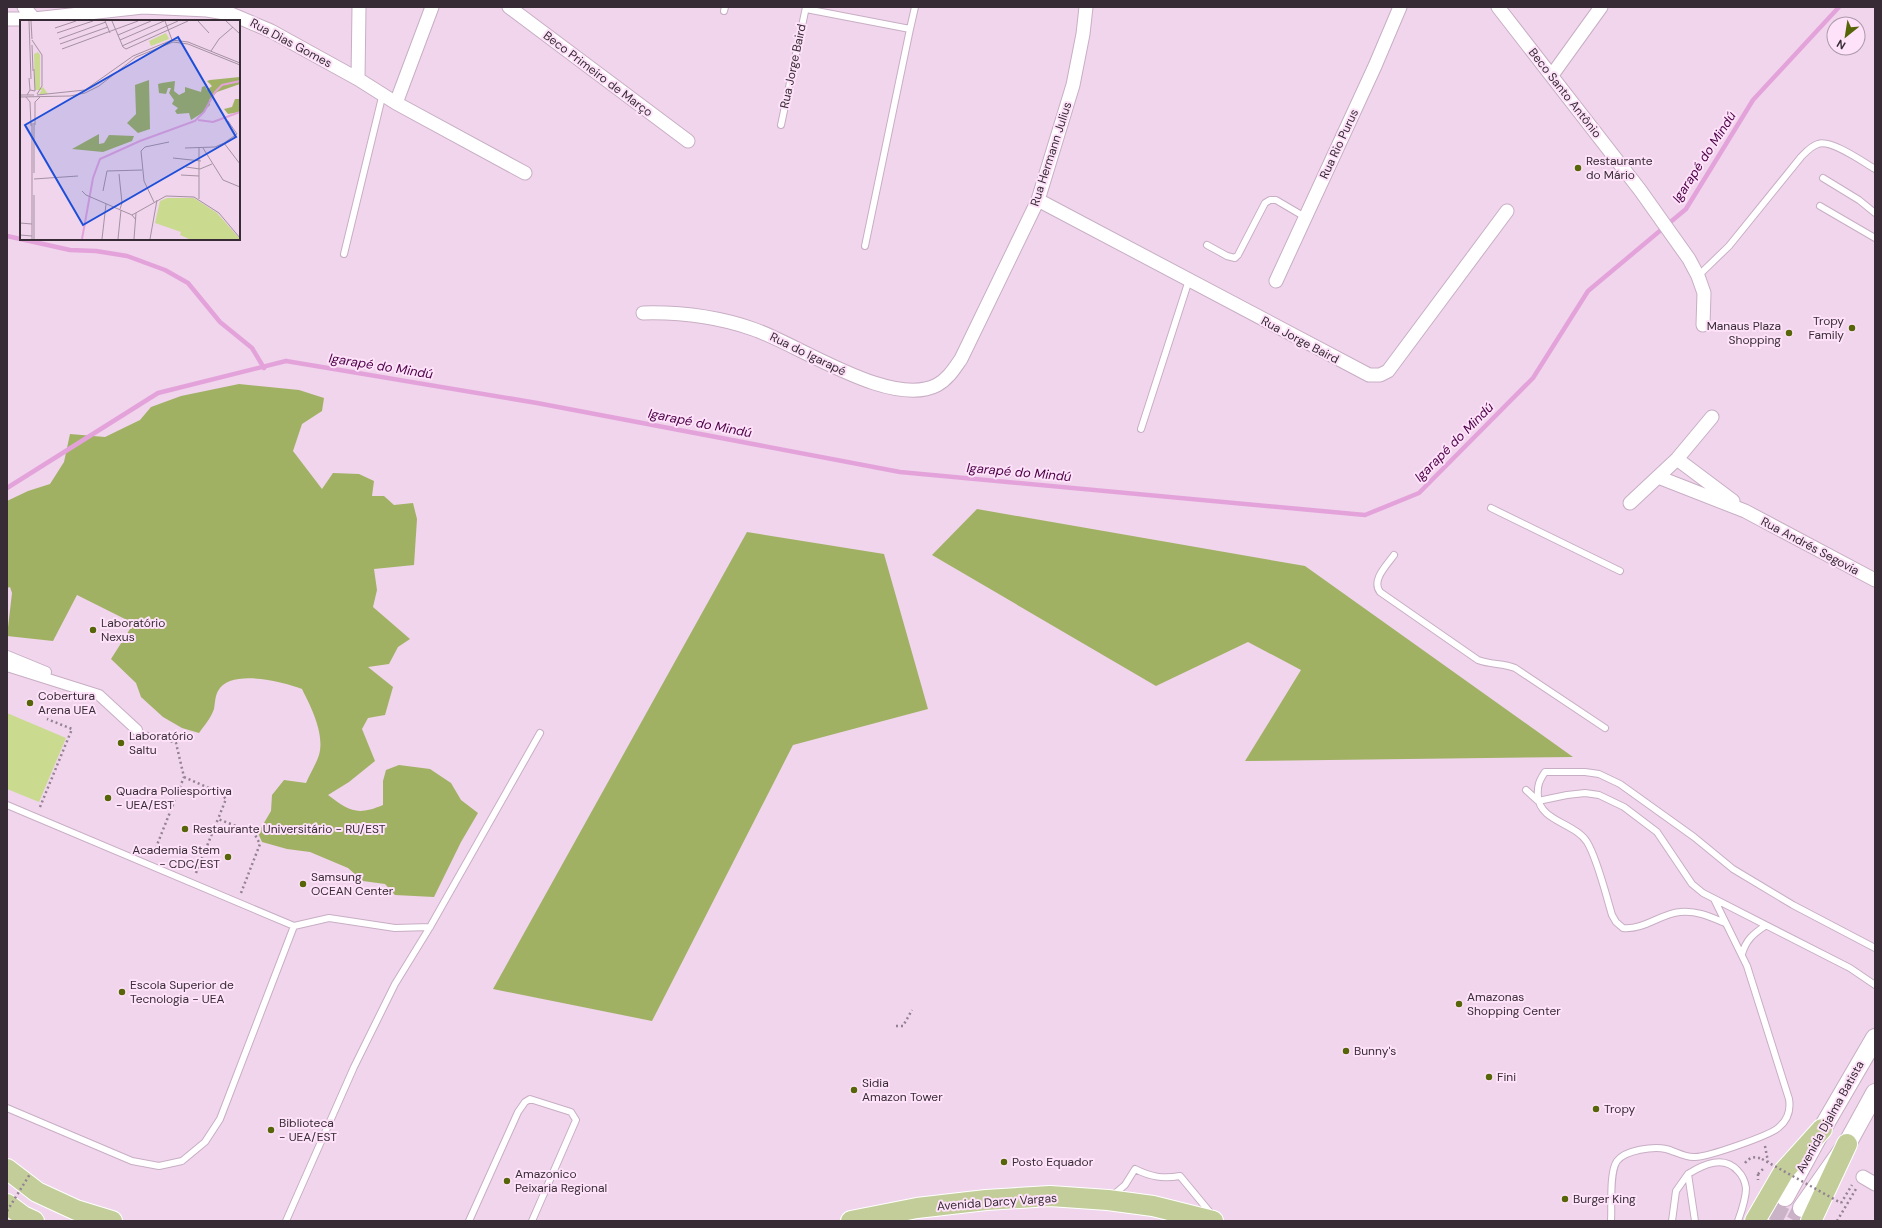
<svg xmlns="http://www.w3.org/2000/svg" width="1882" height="1228" font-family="'DM Sans',sans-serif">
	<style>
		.green { fill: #cadb90 }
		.forest { fill: #a0b164 }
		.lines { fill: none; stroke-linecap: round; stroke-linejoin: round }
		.stream { stroke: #e3a3da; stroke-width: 4.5 }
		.secondary-tunnel { stroke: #cbb3c7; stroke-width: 18; stroke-dasharray: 18 9; stroke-linecap: butt }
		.service-casing { stroke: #c8aec4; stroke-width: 8 }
		.pedestrian-casing { stroke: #c8aec4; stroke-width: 12 }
		.minor-casing { stroke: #c8aec4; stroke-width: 15 }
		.secondary-casing { stroke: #c8aec4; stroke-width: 20 }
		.primary-casing { stroke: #fff; stroke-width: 22 }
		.path { stroke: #948191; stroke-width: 2.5; stroke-dasharray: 2 3; stroke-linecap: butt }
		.service { stroke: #fff; stroke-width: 6 }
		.pedestrian { stroke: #fff; stroke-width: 10 }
		.minor { stroke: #fff; stroke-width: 13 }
		.secondary { stroke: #fff; stroke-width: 18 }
		.primary { stroke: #c3cd9a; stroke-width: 20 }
		.path-bridge { stroke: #948191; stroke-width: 2.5; stroke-dasharray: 2 3; stroke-linecap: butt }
		.poi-dot { fill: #576509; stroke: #fee2f9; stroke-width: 1.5 }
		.labels { text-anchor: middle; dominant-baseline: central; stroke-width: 4; stroke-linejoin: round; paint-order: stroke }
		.street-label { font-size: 12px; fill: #372c35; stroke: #fee2f9 }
		.poi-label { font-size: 12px; fill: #372c35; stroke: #fee2f9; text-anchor: start }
		.water-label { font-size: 13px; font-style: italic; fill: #4d0048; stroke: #fee2f9 }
		.inset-river { fill: none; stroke: #e3a3da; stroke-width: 2 }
		.inset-road { fill: none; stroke: #a691a3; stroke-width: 1 }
		.view { fill: #1d4ed8; fill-opacity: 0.15; stroke: #1d4ed8; stroke-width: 2 }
		.inset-edge { fill: none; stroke: #372c35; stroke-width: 2 }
	</style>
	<rect width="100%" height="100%" fill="#f0d5ec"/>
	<path class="green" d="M7,713L66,738L39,802L7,789Z"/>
	<path class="forest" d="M239,384L299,390L324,398L322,411L302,424L293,451L322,489L333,473L359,474L374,481L372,496H384L394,505L413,503L417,519L414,565L374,569L377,590L373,607L410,639L398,647L389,664L368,667L393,687L385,715L368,718L362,729L375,761L349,782L328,795C349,811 357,816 383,805V781L386,770L399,765L430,769L451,783L461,800L478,813L461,842L434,897L395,895L385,884L363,881L348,868L310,852L287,849L262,842L258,833L271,811L272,795L284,780L306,783C310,774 316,764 319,755C325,734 311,707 302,689C284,682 230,668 218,691C215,696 215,704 214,709C211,718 204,726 199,733L182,728L163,717L141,697L136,683L111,659L130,629L129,621L77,595L53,641L7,636L12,593L10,587L7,588V501L28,491L50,484L64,462L70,434L105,437L140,420L151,407L181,396Z
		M977,509L1305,566L1573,757L1245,761L1301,670L1248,642L1156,686L932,555Z
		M747,532L884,554L928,709L793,745L652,1021L493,989Z"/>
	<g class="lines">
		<path class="stream" d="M7,236L70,250L96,251L127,256L165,270L188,283L220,322L252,348L264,368
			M7,488L158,393L286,361L537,403L900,472L1365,515L1419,493L1533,378L1588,291L1686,209L1753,100L1839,7"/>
		<path class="secondary-tunnel" d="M1773,1221L1785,1197
			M1795,1221L1802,1208"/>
		<g class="service-casing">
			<path id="service" d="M806,9L910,29L915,7
				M724,11L725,7
				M781,125L806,7
				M1823,178L1859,200L1875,213
				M1820,206L1875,238
				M1207,245L1227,256L1235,258L1238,255L1265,203L1270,200H1276L1305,217
				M865,246L910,29
				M344,254L383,93
				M1698,276L1729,246L1801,157C1806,152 1811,146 1818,144C1831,139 1863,162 1875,169
				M1141,429L1189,280
				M1491,508L1620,571
				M1394,555C1387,565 1371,580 1380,592L1478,660C1491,665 1503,663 1515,668L1605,728
				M1526,790L1538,801L1567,795L1585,793L1599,795L1624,807L1657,832L1692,884L1703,893L1850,968L1875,985
				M7,805L294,926L329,918L395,928L430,927
				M1725,923C1711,917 1696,910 1680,912C1660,914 1644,930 1623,928L1616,922L1612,915C1606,895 1597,858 1587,842C1575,823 1540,821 1538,797C1537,786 1539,781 1545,772H1585L1599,774L1620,784L1694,837L1733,869L1793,905L1875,948
				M1742,954C1746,940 1753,934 1765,926
				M7,1108L132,1161L159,1166L182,1161L205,1142L220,1119L294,926
				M1112,1196L1125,1185L1135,1169C1151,1177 1163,1179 1180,1176L1213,1216
				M286,1221L354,1067L395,984L430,927L540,733
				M469,1221L518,1112L525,1102L530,1099L571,1112L576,1120L532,1221
				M1611,1221C1612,1207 1609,1172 1617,1161C1625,1150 1654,1146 1666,1149C1675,1151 1685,1158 1695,1157C1708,1157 1768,1136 1778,1128C1788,1120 1791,1111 1789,1099L1747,966L1715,901
				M1672,1221L1676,1191L1688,1174
				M1695,1221L1688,1174C1704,1164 1724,1155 1738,1171C1743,1176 1745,1181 1746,1188C1746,1199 1742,1210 1738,1221"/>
		</g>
		<g class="pedestrian-casing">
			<path id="pedestrian" d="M7,656L46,672
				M7,666L99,695L137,730"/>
		</g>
		<g class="minor-casing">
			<path id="minor" d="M24,7L34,19
				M509,7L688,141
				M1498,7L1640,190L1689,259L1698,276L1704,293L1703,325
				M7,19H34L143,7L207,10L231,14L271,31L358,79L396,103L525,173
				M1552,75L1601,7
				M358,79L359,7
				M396,103L432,7
				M1038,200L1369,375H1380L1388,371L1507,211
				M1276,281L1375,66L1400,7
				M643,313C680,312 718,317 753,329C798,344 891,409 937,385C948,379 954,369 961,359L1038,200L1073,85L1083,34L1086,7
				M1677,459L1733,501
				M1658,477L1745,511L1875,580
				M1630,503L1677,459L1712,417
				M1863,1177L1875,1184"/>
		</g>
		<g class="secondary-casing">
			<path id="secondary" d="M1785,1197L1822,1129L1875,1038
				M1802,1208L1847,1144L1875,1093"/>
		</g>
		<g class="primary-casing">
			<path id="primary" d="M7,1169L37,1192L76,1210L112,1221
				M7,1204L23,1216L34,1221
				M851,1221L917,1208L986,1200L1050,1196L1108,1200L1153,1206L1213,1221
				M1755,1221L1784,1171L1822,1129
				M1811,1221L1847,1144"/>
		</g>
		<path class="path" d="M147,733L176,743L184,777L153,855
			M184,777L220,793L226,799L218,819
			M40,807L72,729L47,719
			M196,873L218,819L254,833L260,844L241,893
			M896,1026H903L912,1010
			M1765,1146L1768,1162
			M1745,1163C1750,1157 1755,1156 1762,1159
			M1758,1174L1765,1167
			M1841,1203L1852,1185
			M1837,1221L1856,1189"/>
		<use href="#service" class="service"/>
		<use href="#pedestrian" class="pedestrian"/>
		<use href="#minor" class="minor"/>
		<use href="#secondary" class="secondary"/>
		<use href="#primary" class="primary"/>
		<path class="path-bridge" d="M1762,1159L1841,1203
			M1758,1174V1180
			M7,1211L30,1174"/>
	</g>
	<g class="poi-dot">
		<circle cx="1578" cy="168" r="4"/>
		<circle cx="1852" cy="328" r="4"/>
		<circle cx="1789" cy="333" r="4"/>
		<circle cx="93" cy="630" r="4"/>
		<circle cx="30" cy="703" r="4"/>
		<circle cx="121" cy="743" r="4"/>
		<circle cx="108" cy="798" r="4"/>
		<circle cx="185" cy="829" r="4"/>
		<circle cx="228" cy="857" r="4"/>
		<circle cx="303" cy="884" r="4"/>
		<circle cx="122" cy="992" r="4"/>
		<circle cx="1459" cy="1004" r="4"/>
		<circle cx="1346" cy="1051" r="4"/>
		<circle cx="1489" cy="1077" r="4"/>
		<circle cx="854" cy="1090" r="4"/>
		<circle cx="1596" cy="1109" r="4"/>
		<circle cx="271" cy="1130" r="4"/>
		<circle cx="1004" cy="1162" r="4"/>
		<circle cx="507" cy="1181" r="4"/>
		<circle cx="1565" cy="1199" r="4"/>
	</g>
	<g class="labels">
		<g class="street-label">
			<text transform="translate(291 43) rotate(28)">Rua Dias Gomes</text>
			<text transform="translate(793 66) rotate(-78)">Rua Jorge Baird</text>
			<text transform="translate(598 74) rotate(37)">Beco Primeiro de Março</text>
			<text transform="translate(1565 93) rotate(52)">Beco Santo Antônio</text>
			<text transform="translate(1339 144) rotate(-65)">Rua Rio Purus</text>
			<text transform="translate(1051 154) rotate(-72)">Rua Hermann Julius</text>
			<text transform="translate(1300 340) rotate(28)">Rua Jorge Baird</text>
			<text transform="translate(808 354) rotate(26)">Rua do Igarapé</text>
			<text transform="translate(1810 546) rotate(28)">Rua Andrés Segovia</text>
			<text transform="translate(1830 1117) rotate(-61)">Avenida Djalma Batista</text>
			<text transform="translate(997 1202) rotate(-4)">Avenida Darcy Vargas</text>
		</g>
		<g class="poi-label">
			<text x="1586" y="161">Restaurante<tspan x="1586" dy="14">do Mário</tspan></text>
			<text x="1844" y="321" text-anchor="end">Tropy<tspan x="1844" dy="14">Family</tspan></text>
			<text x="1781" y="326" text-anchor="end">Manaus Plaza<tspan x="1781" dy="14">Shopping</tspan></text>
			<text x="101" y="623">Laboratório<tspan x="101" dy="14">Nexus</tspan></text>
			<text x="38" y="696">Cobertura<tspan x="38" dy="14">Arena UEA</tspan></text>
			<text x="129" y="736">Laboratório<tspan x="129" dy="14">Saltu</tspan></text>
			<text x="116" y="791">Quadra Poliesportiva<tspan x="116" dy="14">- UEA/EST</tspan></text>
			<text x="193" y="829">Restaurante Universitário - RU/EST</text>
			<text x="220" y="850" text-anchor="end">Academia Stem<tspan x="220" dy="14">- CDC/EST</tspan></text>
			<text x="311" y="877">Samsung<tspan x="311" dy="14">OCEAN Center</tspan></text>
			<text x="130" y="985">Escola Superior de<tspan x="130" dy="14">Tecnologia - UEA</tspan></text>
			<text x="1467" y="997">Amazonas<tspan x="1467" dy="14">Shopping Center</tspan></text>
			<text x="1354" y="1051">Bunny's</text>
			<text x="1497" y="1077">Fini</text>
			<text x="862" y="1083">Sidia<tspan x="862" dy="14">Amazon Tower</tspan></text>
			<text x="1604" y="1109">Tropy</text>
			<text x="279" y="1123">Biblioteca<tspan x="279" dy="14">- UEA/EST</tspan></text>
			<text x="1012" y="1162">Posto Equador</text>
			<text x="515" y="1174">Amazonico<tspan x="515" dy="14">Peixaria Regional</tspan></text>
			<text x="1573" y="1199">Burger King</text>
		</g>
		<g class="water-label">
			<text transform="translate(1704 157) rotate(-57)">Igarapé do Mindú</text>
			<text transform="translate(381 366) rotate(9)">Igarapé do Mindú</text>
			<text transform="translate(700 423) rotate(11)">Igarapé do Mindú</text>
			<text transform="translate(1454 442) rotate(-45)">Igarapé do Mindú</text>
			<text transform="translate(1019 472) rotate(5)">Igarapé do Mindú</text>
		</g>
	</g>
	<g transform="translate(20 20)">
		<rect width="220" height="220" fill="#f0d5ec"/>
		<path d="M146,13L149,19L131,26L129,21ZM18,32L20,35V69L23,67L28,74H19L22,70H15L14,34ZM147,178H174L197,193L220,219H169L160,215L161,212L135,203L140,181Z" fill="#cadb90"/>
		<path d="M220,57V64L197,72L189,80L190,85L182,93L171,100L169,93L157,94L155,91L158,88L152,84L154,80L149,73L151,68H148L146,74L139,73L138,64L142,63L155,61L154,71L159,75L165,72V67L181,72L182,67L185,66L187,70L192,66L187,61L190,60ZM129,60L130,109L118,113L107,103L116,94L115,65ZM215,79H220V92L208,94L204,89L212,87ZM79,114V124L84,123L89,115L114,116L112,121L83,132L52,129Z" fill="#a0b164"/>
		<path class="inset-river" d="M178,100L193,102L220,92M62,219L73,158L80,139L120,121L175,101L184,92L195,72L202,65L220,61"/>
		<path class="inset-road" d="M9,1L11,59M11,1L12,19M85,1L90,13M92,1L103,27L106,29L168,1M145,1L152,20M178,1L189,13M206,1L220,14M35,8L56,1M37,13L73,1M98,15L131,1M39,19L86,2M12,20L22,35V66L17,74M100,20L144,1M40,24L88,7M12,25L13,51M102,26L158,1M42,29L118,1M191,31L199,19L213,7M10,70L15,71L14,49M0,75H14M7,75L10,70L9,58M17,75L65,70L113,36L152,20L168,22L220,43M0,77L50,76L65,73L79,66L116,37L153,22L168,24L220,45M6,77L10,82L11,106M15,105V82L20,77M204,123L220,144M179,127V179M165,128L195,127L204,123L217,114L208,101M183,128L203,160L220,167M153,138L181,141M166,147L180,149L192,144M14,153V103M99,154L102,183L100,189M161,155L179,156M14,159L58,156M62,171L66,175L112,195L116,200M83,171L87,151L122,150M14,175V219M134,182L124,161L121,131L125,127L149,122M112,195L146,176L174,177L199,193L220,218M0,203L12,204M0,215L12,216M12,219V103M82,219L86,184M98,219L101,190M114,219L116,193M130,219L137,180"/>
		<path class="view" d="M158,17L216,117L63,205L5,105Z"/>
		<rect width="220" height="220" class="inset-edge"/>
	</g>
	<rect width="1882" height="1228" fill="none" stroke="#372c35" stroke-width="16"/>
	<g transform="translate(1846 36) rotate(210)"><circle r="19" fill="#fee2f9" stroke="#ae99ab"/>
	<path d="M0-3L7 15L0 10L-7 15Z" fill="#576509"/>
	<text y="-6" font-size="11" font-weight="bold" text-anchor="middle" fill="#372c35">N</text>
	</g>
</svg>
